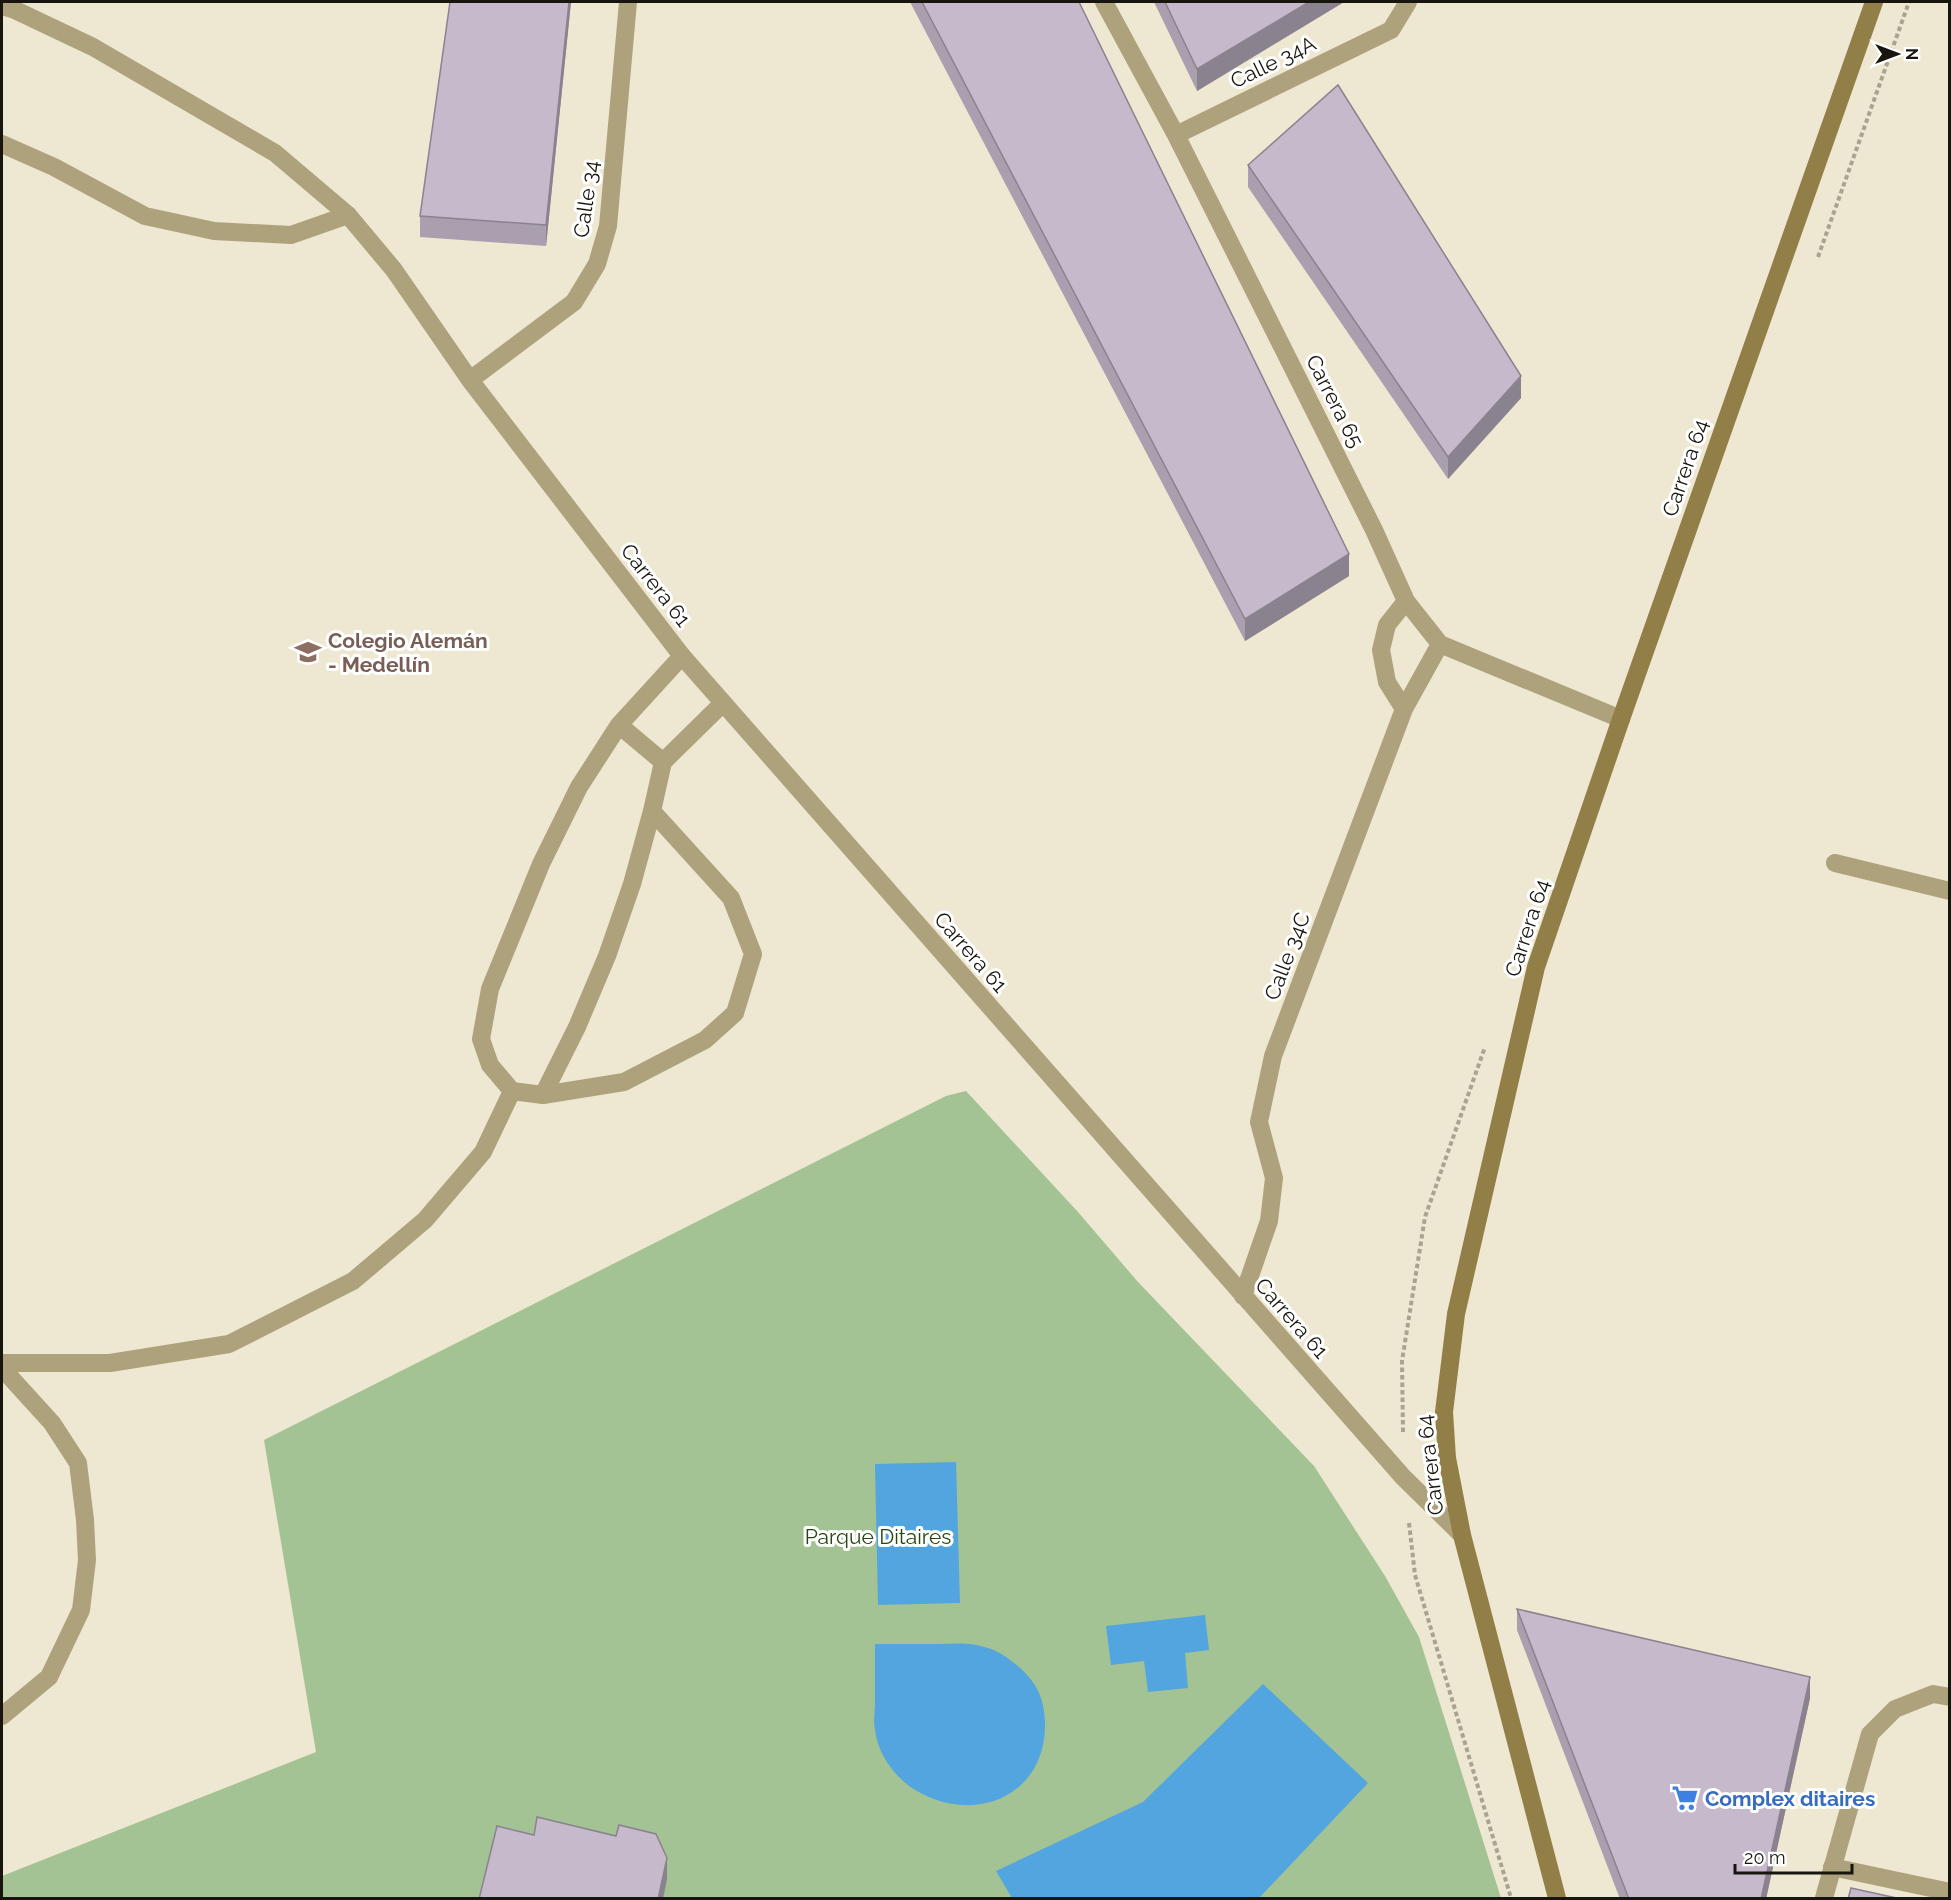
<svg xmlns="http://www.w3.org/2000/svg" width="1951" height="1900" font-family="Raleway,sans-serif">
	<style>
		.green { fill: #a3c394 }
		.water { fill: #52a5de }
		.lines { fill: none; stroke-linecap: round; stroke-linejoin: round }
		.path { stroke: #a8a392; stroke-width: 4; stroke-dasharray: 4.5 3; stroke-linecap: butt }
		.lane { stroke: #aea27d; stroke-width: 18 }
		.street { stroke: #aea27d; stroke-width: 18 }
		.secondary { stroke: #917f47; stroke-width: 18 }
		.wall { fill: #aa9faf }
		.shaded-wall { fill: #8b828f }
		.building { fill: #c6b9cc; stroke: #8b828f; stroke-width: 1.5 }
		.labels { text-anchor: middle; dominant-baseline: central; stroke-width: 6; stroke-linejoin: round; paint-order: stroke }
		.street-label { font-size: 21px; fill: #17150d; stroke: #fff }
		.education-label { font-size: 21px; font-weight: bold; fill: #785e54; stroke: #fff; text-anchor: start }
		.park-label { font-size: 21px; fill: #274712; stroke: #fff }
		.shop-label { font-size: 21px; font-weight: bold; fill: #366cbe; stroke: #fff; text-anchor: start }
	</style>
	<rect width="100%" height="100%" fill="#eee7d1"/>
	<path class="green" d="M966,1091L1078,1212L1138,1282L1314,1466L1385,1576L1419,1637L1501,1898H2V1876L316,1752L264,1440L946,1096Z"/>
	<path class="water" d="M956,1462L960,1603L878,1605L875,1464Z
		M1205,1615L1209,1650L1185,1653L1188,1688L1148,1692L1144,1661L1111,1665L1106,1626Z
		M875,1644C896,1644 918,1644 939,1644C954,1644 969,1642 984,1647C998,1650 1008,1658 1019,1667C1037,1683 1044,1698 1045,1722C1047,1794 977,1826 917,1791C896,1779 878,1755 875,1730C873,1721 875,1712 875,1703C875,1683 875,1664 875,1644Z
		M1263,1684L1368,1783L1259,1898H1012L996,1871L1143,1802Z"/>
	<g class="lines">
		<path class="path" d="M1818,257L1909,2
			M1403,1432L1402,1361L1425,1217L1485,1047
			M1409,1523L1415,1575L1511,1898"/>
		<path class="lane" d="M2,144L54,167L145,216L214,231L291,235L348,215
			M619,725L663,762
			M652,811L731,898L753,954L735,1013L705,1040L624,1082L543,1095L512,1091L490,1065L481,1039L490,989L541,864L579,787L619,725L682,656
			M543,1095L577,1027L607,956L632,884L652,811L663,762L723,703
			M2,1363H110L229,1344L353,1281L425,1220L483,1152L512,1091
			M2,1368L52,1423L78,1463L85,1520L87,1560L81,1610L49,1677L2,1716
			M1832,1867L1950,1892"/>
		<path class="street" d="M1104,2L1176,135L1374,530L1406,601L1440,644L1621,719
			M2,6L15,10L93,47L275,153L348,215L394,270L470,380L682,656L1403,1477L1462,1535
			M1176,135L1391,30L1408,2
			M470,380L574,302L597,264L608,226L628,2
			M1404,709L1387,682L1381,650L1387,625L1406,601
			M1835,863L1950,891
			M1243,1296L1269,1221L1274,1178L1259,1122L1273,1056L1404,709L1440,644
			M1824,1898L1870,1734L1895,1709L1933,1694L1950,1697"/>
		<path class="secondary" d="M1557,1898L1462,1535L1447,1458L1444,1412L1456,1314L1536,967L1621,719L1874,2"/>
	</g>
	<path class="wall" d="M571,2L546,246L420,237V216Z
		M910,2H1079L1349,576L1245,641Z
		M1154,2H1344L1197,91Z
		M1248,165L1521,398L1448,479L1248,187Z
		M1517,1609L1810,1698L1766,1899H1620L1517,1630Z"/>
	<path class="shaded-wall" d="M569,2H571L546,246V225Z
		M1309,2H1344L1197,91V69Z
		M1521,376V398L1448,479V457Z
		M1349,554V576L1245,641V619Z
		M1810,1677V1698L1766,1899H1761Z
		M667,1858V1879L663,1899H658Z"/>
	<path class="building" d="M450,2H569L546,225L420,216Z
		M922,2H1079L1349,554L1245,619Z
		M1165,2H1309L1197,69Z
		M1338,85L1521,376L1448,457L1248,165Z
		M1517,1609L1810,1677L1761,1899H1629Z
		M537,1817L616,1836L619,1825L656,1834L667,1858L658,1899H479L497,1826L534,1835Z
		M1851,1888L1901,1899H1848Z"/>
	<defs>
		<g id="school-bare" transform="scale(2.07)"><path d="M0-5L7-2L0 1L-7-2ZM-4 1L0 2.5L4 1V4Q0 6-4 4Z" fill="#8d6e63" stroke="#fff" stroke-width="2.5" paint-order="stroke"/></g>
		<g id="supermarket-bare" transform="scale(2.07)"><path d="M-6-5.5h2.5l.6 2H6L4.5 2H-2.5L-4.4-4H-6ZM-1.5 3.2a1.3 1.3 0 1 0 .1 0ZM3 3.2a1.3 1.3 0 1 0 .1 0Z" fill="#3f7fe0" stroke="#fff" stroke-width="2.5" paint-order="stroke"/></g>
	</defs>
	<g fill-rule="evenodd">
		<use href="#school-bare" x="308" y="652"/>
		<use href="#supermarket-bare" x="1685" y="1798"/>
	</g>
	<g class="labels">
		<g class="street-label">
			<text transform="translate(1273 62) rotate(-26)">Calle 34A</text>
			<text transform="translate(586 199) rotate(-82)">Calle 34</text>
			<text transform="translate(1335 401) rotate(63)">Carrera 65</text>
			<text transform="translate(1685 468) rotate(-71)">Carrera 64</text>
			<text transform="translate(656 585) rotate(52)">Carrera 61</text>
			<text transform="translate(1527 928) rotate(-72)">Carrera 64</text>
			<text transform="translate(971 952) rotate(49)">Carrera 61</text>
			<text transform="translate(1287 956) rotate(-69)">Calle 34C</text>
			<text transform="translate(1292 1318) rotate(49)">Carrera 61</text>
			<text transform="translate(1430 1465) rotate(-97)">Carrera 64</text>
		</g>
		<g class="education-label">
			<text x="328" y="640">Colegio Alemán<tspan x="328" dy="24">- Medellín</tspan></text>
		</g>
		<g class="park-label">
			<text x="878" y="1536">Parque Ditaires</text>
		</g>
		<g class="shop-label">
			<text x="1705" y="1798">Complex ditaires</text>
		</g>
	</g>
	<rect width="1951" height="1900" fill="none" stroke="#17150d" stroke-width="6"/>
	<g transform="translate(1897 54) rotate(90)" stroke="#ffffff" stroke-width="4.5" paint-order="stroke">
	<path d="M0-4.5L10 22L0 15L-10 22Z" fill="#17150d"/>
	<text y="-9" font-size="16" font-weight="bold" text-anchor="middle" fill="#17150d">N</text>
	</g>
	<path d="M1735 1864v9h117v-9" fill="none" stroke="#17150d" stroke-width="3"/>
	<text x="1744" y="1864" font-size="18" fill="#17150d" stroke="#ffffff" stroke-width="4.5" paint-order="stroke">20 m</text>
</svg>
